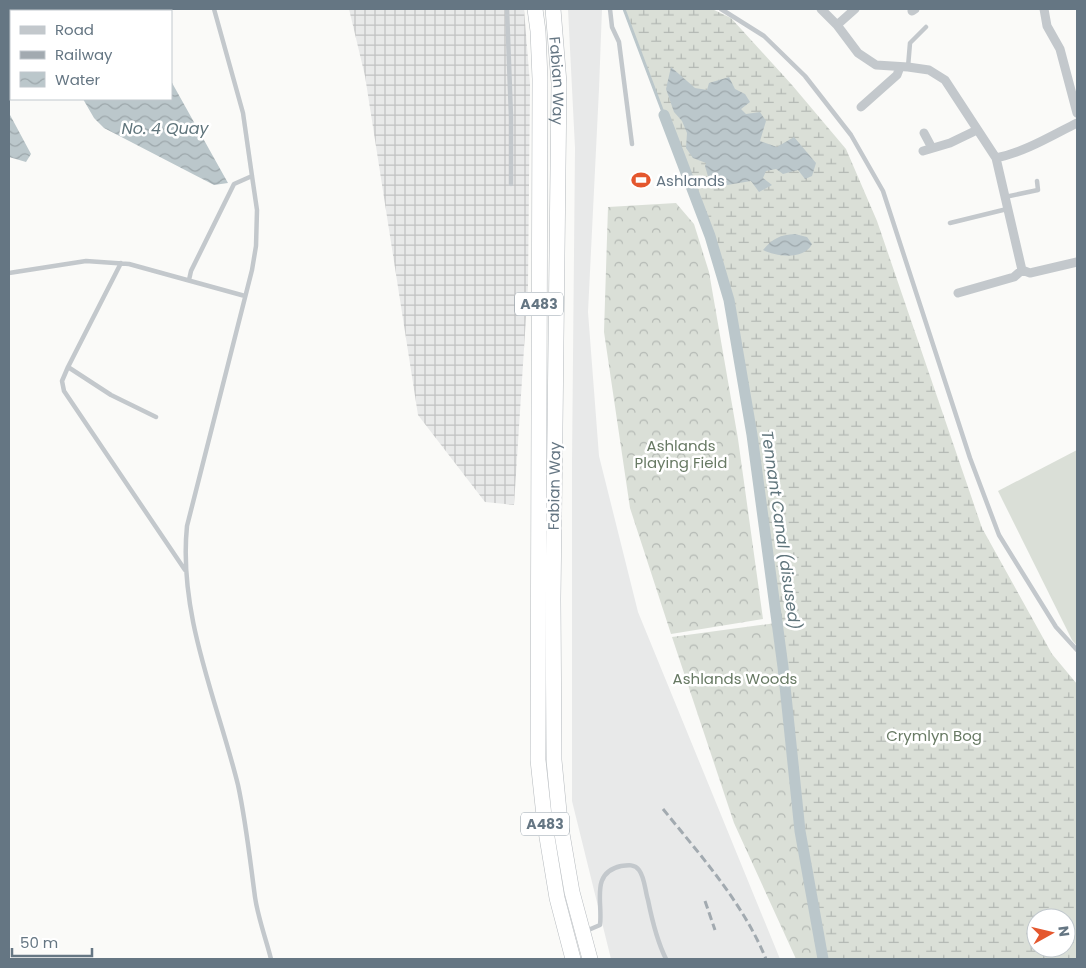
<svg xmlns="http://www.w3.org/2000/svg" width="1086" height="968" font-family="Poppins,sans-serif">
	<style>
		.built { fill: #e8e9e9 }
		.industrial { fill: url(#industrial-grid) }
		.forest { fill: url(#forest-crowns) }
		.wetland { fill: url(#wetland-marsh); fill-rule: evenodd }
		.pitch { fill: #dadfd7 }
		.water { fill: url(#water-waves) }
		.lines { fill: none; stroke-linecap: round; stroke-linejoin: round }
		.stream { stroke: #bbc7cb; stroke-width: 3 }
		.canal { stroke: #bbc7cb; stroke-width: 11 }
		.highway-casing { stroke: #b4b9bd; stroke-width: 16 }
		.lane { stroke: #c3c8cc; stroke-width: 4.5 }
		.street { stroke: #c3c8cc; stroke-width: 9 }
		.highway { stroke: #fff; stroke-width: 15 }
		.rail { stroke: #a2aab0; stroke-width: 3; stroke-dasharray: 8 4; stroke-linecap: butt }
		.labels { text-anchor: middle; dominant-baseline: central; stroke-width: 5; stroke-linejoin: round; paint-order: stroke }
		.shield { fill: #fff; stroke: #939fa8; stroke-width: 1 }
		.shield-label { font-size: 14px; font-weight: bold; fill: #657683 }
		.street-label { font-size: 15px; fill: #657683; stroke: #fff }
		.poi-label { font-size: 15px; fill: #657683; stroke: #fff; text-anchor: start }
		.park-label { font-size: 15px; fill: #687a64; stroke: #fff }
		.water-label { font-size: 16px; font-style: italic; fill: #60757c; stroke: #fff }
	</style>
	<defs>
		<pattern id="industrial-grid" width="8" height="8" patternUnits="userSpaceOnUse" patternTransform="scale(1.25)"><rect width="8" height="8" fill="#e8e9e9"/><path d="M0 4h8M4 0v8" fill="none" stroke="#c0c1c2"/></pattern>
		<pattern id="forest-crowns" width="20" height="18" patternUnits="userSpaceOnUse" patternTransform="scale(1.25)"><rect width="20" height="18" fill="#dadfd7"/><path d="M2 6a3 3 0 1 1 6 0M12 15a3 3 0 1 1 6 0" fill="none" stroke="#b4b9b4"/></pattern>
		<pattern id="wetland-marsh" width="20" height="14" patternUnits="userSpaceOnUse" patternTransform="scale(1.25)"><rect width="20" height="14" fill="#dadfd7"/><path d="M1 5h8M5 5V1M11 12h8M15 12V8" fill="none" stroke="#b4b9b4"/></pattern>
		<pattern id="water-waves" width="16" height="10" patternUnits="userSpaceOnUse" patternTransform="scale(1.25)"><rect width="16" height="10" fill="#bbc7cb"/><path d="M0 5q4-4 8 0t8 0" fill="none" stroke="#9ca6aa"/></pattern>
	</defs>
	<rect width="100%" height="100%" fill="#fafaf8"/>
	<path class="built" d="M568,9H602L599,89L588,312L599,456L638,612L780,959H611L572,801V463L575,148Z"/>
	<path class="industrial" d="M349,9H524L530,84L528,286L514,505L485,502L418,415L365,76Z"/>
	<path class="forest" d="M676,203L694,224L709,272L738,439L763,619L671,634L630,508L604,332L608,207Z
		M776,623L798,832L821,959H796L734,823L672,637Z"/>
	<path class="wetland" d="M624,9H712L731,18L792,85L846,149L877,221L982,528L1052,654L1077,684V959H823L800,831L783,667L752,435L729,300L710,236ZM1036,918H1066V948H1036Z"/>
	<path class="pitch" d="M1077,450V646L1072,640L998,491Z"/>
	<path class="water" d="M32,9H132L133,11H34Z
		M671,67L695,88L707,90L709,83L729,77L735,89L745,94L750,102L741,109L746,114L760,112L766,121L760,141L777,147L794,137L816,163L812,176L805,179L798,170L783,174L776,169L766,171L763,178L772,185L759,192L751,181L727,185L709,180L705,166L706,163L693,158L686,148L687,133L682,121L674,112L666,89Z
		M171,81L228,183L214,185L104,128L94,118L83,99H171Z
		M9,113L31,154L26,162L9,157Z
		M795,234L807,237L812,244C804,260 777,257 763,250C773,238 780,235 795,234Z"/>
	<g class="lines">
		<path class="stream" d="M624,9L664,115"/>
		<path class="canal" d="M664,115L710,236L729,300L752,435L783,667L800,831L823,959"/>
		<g class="highway-casing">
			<g id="highway">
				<path d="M535,9L538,31L540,79L538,760L545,825L557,898L573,959"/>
				<path id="s1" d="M553,9L559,83L553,599L554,760L560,822L572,892L590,959"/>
			</g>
		</g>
		<path class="lane" d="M214,9L243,113L252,176L257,210L256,246L252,270L187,526C178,615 217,700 238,785C246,822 250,860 255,897C258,918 266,939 271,959
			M507,9L511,117V184
			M610,9L612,27L619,42L632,144
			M721,9L764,36L805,76L851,135L883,191L970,458L999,535L1056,627L1077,650
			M908,67L910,43L926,27
			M1005,197L1038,190L1037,181
			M950,223L1007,209
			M121,263L68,367L62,381L64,391L185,570
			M9,273L86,261L129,264L245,296
			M189,280L191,271L234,184L252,176
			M68,367L111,395L156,417
			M586,931L600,925C603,902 590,873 621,866C628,865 635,864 639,870C645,878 645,891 648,900C652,920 657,941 666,959"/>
		<path class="street" d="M821,9L837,25L858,53L876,65L908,67L929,70L945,80L996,158L1022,270L1030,273L1077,262
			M1044,9L1047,26L1060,49L1077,113
			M912,11L915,9
			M837,25L855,9
			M861,107L897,75L900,67
			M924,133L932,148
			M923,151L950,143L977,130
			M996,158C1025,152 1051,136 1077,123
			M958,293L1014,277L1022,270"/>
		<use href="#highway" class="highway"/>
		<path class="rail" d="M663,809C701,856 743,903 766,959
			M705,901L715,930"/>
	</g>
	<defs>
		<g id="stadium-bare" transform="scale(1.5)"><path d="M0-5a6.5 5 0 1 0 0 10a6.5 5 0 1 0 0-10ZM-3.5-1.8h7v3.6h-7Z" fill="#e4572e" stroke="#fff" stroke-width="2.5" paint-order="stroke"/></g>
	</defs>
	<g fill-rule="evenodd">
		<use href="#stadium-bare" x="641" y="180"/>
	</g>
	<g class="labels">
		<g class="shield">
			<rect x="515" y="292.5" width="48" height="23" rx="4"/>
			<rect x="521" y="812.5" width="48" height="23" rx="4"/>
		</g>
		<g class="shield-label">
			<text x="539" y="304">A483</text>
			<text x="545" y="824">A483</text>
		</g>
		<g class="street-label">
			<text stroke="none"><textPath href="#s1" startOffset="72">Fabian Way</textPath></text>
			<text transform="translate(554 486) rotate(-89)">Fabian Way</text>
		</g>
		<g class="poi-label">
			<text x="656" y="180">Ashlands</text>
		</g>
		<g class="park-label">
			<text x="681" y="445">Ashlands<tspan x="681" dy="17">Playing Field</tspan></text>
			<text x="735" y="678">Ashlands Woods</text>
			<text x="934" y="735">Crymlyn Bog</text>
		</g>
		<g class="water-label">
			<text x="165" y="128">No. 4 Quay</text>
			<text transform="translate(781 530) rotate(82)">Tennant Canal (disused)</text>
		</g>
	</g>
	<rect width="1086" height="968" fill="none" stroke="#657683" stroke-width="20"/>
	<rect x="10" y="10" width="162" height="90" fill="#ffffff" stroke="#c1c8cd"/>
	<rect x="20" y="26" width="25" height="8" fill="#c3c8cc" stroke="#c1c8cd"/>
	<text x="55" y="35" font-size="15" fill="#657683">Road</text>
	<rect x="20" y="51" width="25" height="8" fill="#a2aab0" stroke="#c1c8cd"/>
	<text x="55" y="60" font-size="15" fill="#657683">Railway</text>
	<rect x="20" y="72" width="25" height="15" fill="url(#water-waves)" stroke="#c1c8cd"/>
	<text x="55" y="85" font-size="15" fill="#657683">Water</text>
	<g transform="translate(1051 933) rotate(82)"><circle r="24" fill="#ffffff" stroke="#c1c8cd"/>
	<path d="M0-4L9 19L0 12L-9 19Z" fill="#e4572e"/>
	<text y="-8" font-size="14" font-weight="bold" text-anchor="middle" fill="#657683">N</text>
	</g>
	<path d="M12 948v8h80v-8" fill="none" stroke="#657683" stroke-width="2.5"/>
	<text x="20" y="948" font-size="15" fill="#657683" stroke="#ffffff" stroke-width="4" paint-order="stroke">50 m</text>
</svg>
